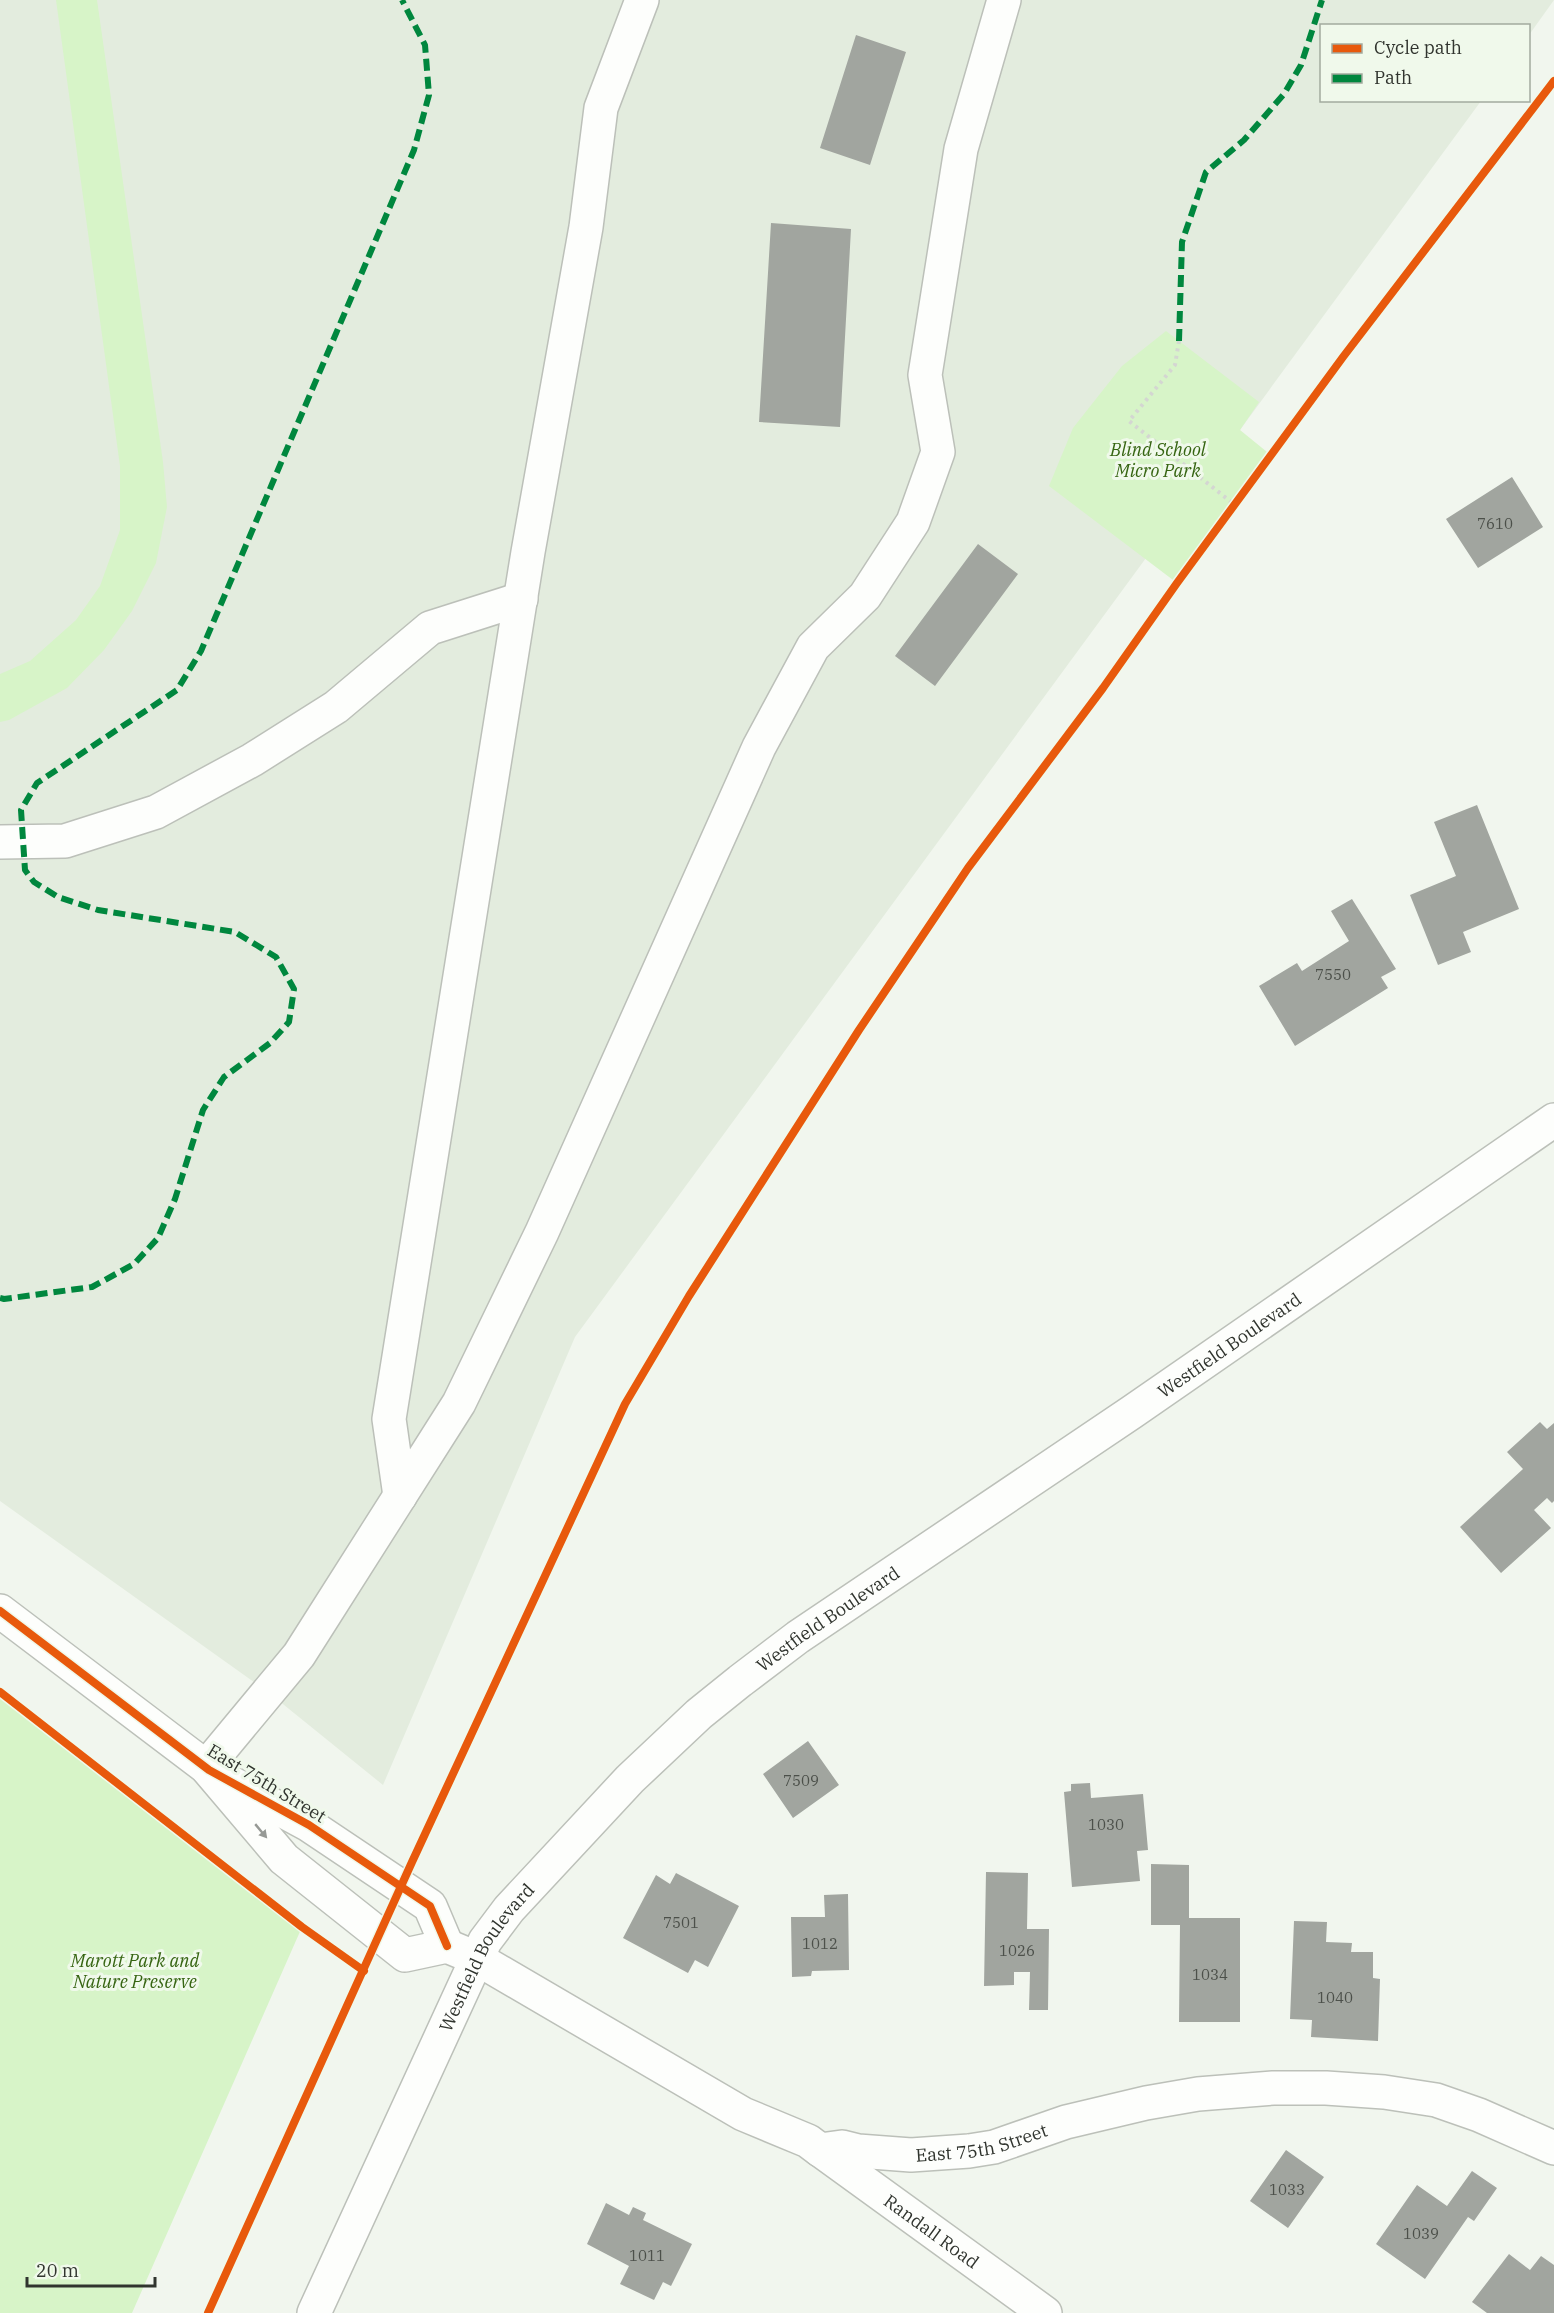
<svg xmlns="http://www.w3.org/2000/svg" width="1554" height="2313" font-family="'IBM Plex Serif',serif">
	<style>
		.built { fill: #e3ecde }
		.green { fill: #d7f4c8 }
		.building { fill: #a1a59f }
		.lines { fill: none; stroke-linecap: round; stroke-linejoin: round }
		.minor-casing { stroke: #bcc0b9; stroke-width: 36 }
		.path { stroke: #d4d6d2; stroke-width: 4; stroke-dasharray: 3 4.5; stroke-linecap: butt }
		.minor { stroke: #fdfefc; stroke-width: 33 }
		.quiet { stroke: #00873e; stroke-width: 6; stroke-dasharray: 12 6; stroke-linecap: butt }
		.cycleway-casing { stroke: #f0f9eb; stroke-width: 11 }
		.cycleway { stroke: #e8590c; stroke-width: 8 }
		.oneway { fill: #969995 }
		.labels { text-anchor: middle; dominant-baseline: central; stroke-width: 6; stroke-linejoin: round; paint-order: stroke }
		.number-label { font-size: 15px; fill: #4c504a }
		.park-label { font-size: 18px; font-style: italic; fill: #366512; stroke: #f0f9eb }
		.street-label { font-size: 18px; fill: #30342e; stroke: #f0f9eb }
	</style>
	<rect width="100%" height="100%" fill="#f1f6ee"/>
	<path class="built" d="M0,0H1554L1529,35L1528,26H1322V100L1481,101L575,1337L383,1785L268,1692L0,1501Z"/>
	<path class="green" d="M56,0H97L163,462L167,507L156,563L132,611L104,650L67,688L9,720L0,722V674L30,661L76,620L100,586L120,530V466Z
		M1166,331L1259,402L1240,430L1272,456L1177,583L1049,486L1073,428L1122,366Z
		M0,1693L302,1927L132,2313H0Z"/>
	<path class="building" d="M856,35L906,52L870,165L820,148Z
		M771,223L851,229L840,427L759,422Z
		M1512,477L1543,527L1478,568L1446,519Z
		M978,544L1018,574L935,686L895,656Z
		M1477,805L1519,909L1463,932L1471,952L1438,965L1410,895L1456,876L1434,822Z
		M1352,899L1396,969L1381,977L1388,988L1295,1046L1259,986L1297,963L1302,971L1349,941L1331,911Z
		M1540,1422L1547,1429L1554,1423V1501L1552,1503L1547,1498L1534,1510L1551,1528L1501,1573L1460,1527L1523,1469L1507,1452Z
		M808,1741L839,1785L793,1818L763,1774Z
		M1090,1783L1091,1798L1143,1794L1148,1850L1137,1851L1140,1881L1072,1887L1064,1792L1071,1791V1784Z
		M1151,1864L1189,1865V1918H1240V2022H1179L1180,1925H1151Z
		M986,1872L1028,1873L1027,1929H1049L1048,2010H1029L1030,1972H1014V1985L984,1986Z
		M676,1873L739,1906L708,1967L695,1960L688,1973L623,1938L656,1875L670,1884Z
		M848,1894L849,1970L812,1971L811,1976L792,1977L791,1917H825L824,1895Z
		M1294,1921L1327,1922L1326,1942L1352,1943L1351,1952H1373V1978L1380,1979L1378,2041L1311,2037L1312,2020L1290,2019Z
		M1286,2150L1324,2177L1288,2228L1250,2201Z
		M1472,2171L1497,2188L1474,2221L1468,2217L1425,2279L1376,2244L1417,2185L1447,2206Z
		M606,2203L629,2215L633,2207L646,2213L643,2220L692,2244L671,2286L663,2282L654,2300L620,2284L629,2266L587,2244Z
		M1509,2254L1530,2270L1541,2256L1554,2265V2313H1487L1472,2302Z"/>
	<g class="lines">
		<g class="minor-casing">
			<g id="minor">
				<path d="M0,842L65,841L156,812L252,760L336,707L430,628L521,599"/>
				<path d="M400,1496L389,1419L528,552L586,227L601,108L642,0"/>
				<path id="s1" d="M0,1611L206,1767L284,1859L405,1955L447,1946L476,1958L743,2114L808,2141L820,2150L842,2147L858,2151L911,2155L969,2151L994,2147L1066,2122L1146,2103L1198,2094L1273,2088H1326L1384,2092L1436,2100L1479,2115L1554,2148"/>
				<path d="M206,1767L299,1655L459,1403L542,1232L759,747L813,647L865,596L913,522L938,452L925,375L961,149L1004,0"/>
				<path d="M226,1780L309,1825L430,1906L447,1946"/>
				<path id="s2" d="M820,2150L1045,2313"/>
				<path id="s3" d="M314,2313L485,1941L509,1909L630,1779L699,1714L740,1681L798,1637L1132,1412L1554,1120"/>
			</g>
		</g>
		<path class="path" d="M1179,341L1175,365L1129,421L1235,505"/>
		<use href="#minor" class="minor"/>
		<path class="quiet" d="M1179,341L1182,242L1206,172L1244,140L1284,94L1301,65L1322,0
			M0,1298L4,1299L92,1287L134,1264L158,1238L175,1199L203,1110L224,1077L270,1043L289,1022L294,989L276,957L235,932L98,910L58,897L34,882L25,870L21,810L37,783L177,690L201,651L414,150L429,95L425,45L402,0"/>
		<g class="cycleway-casing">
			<path id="cycleway" d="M0,1611L209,1770L309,1825L430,1906L447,1946
				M0,1692L302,1927L364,1971
				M208,2313L412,1862L625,1404L689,1296L859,1030L968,868L1103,688L1177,583L1343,357L1554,81"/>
		</g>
		<use href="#cycleway" class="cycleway"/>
	</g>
	<defs><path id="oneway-solid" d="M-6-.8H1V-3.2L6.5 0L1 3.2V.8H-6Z" transform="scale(1.5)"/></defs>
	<use class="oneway" href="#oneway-solid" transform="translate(261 1831) rotate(50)"/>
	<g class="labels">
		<g class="number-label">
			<text x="1495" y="523">7610</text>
			<text x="1333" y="974">7550</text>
			<text x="801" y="1780">7509</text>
			<text x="1106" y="1824">1030</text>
			<text x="681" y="1922">7501</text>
			<text x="820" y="1943">1012</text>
			<text x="1017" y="1950">1026</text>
			<text x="1210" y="1974">1034</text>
			<text x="1335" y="1997">1040</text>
			<text x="1287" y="2189">1033</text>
			<text x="1421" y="2233">1039</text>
			<text x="647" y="2255">1011</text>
		</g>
		<g class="park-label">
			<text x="1158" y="449">Blind School<tspan x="1158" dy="21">Micro Park</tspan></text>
			<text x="135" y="1960">Marott Park and<tspan x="135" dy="21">Nature Preserve</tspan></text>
		</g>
		<g class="street-label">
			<text stroke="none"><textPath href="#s3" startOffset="1368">Westfield Boulevard</textPath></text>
			<text stroke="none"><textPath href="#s3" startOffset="882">Westfield Boulevard</textPath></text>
			<text transform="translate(267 1783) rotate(31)">East 75th Street</text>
			<text stroke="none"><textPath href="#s3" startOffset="396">Westfield Boulevard</textPath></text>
			<text stroke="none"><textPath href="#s1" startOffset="1166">East 75th Street</textPath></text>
			<text stroke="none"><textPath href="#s2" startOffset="138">Randall Road</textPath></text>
		</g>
	</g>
	<rect x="1320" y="24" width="210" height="78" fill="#f0f9eb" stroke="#a3aa9f" stroke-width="1.5"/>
	<rect x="1332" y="44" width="30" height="9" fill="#e8590c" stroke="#a3aa9f" stroke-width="1.5"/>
	<text x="1374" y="54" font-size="18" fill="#30342e">Cycle path</text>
	<rect x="1332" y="74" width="30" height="9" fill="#00873e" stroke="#a3aa9f" stroke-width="1.5"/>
	<text x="1374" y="84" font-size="18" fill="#30342e">Path</text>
	<path d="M27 2277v9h128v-9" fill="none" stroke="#30342e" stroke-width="3"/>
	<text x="36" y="2277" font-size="18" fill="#30342e" stroke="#f0f9eb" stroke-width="4.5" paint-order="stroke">20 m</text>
</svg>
